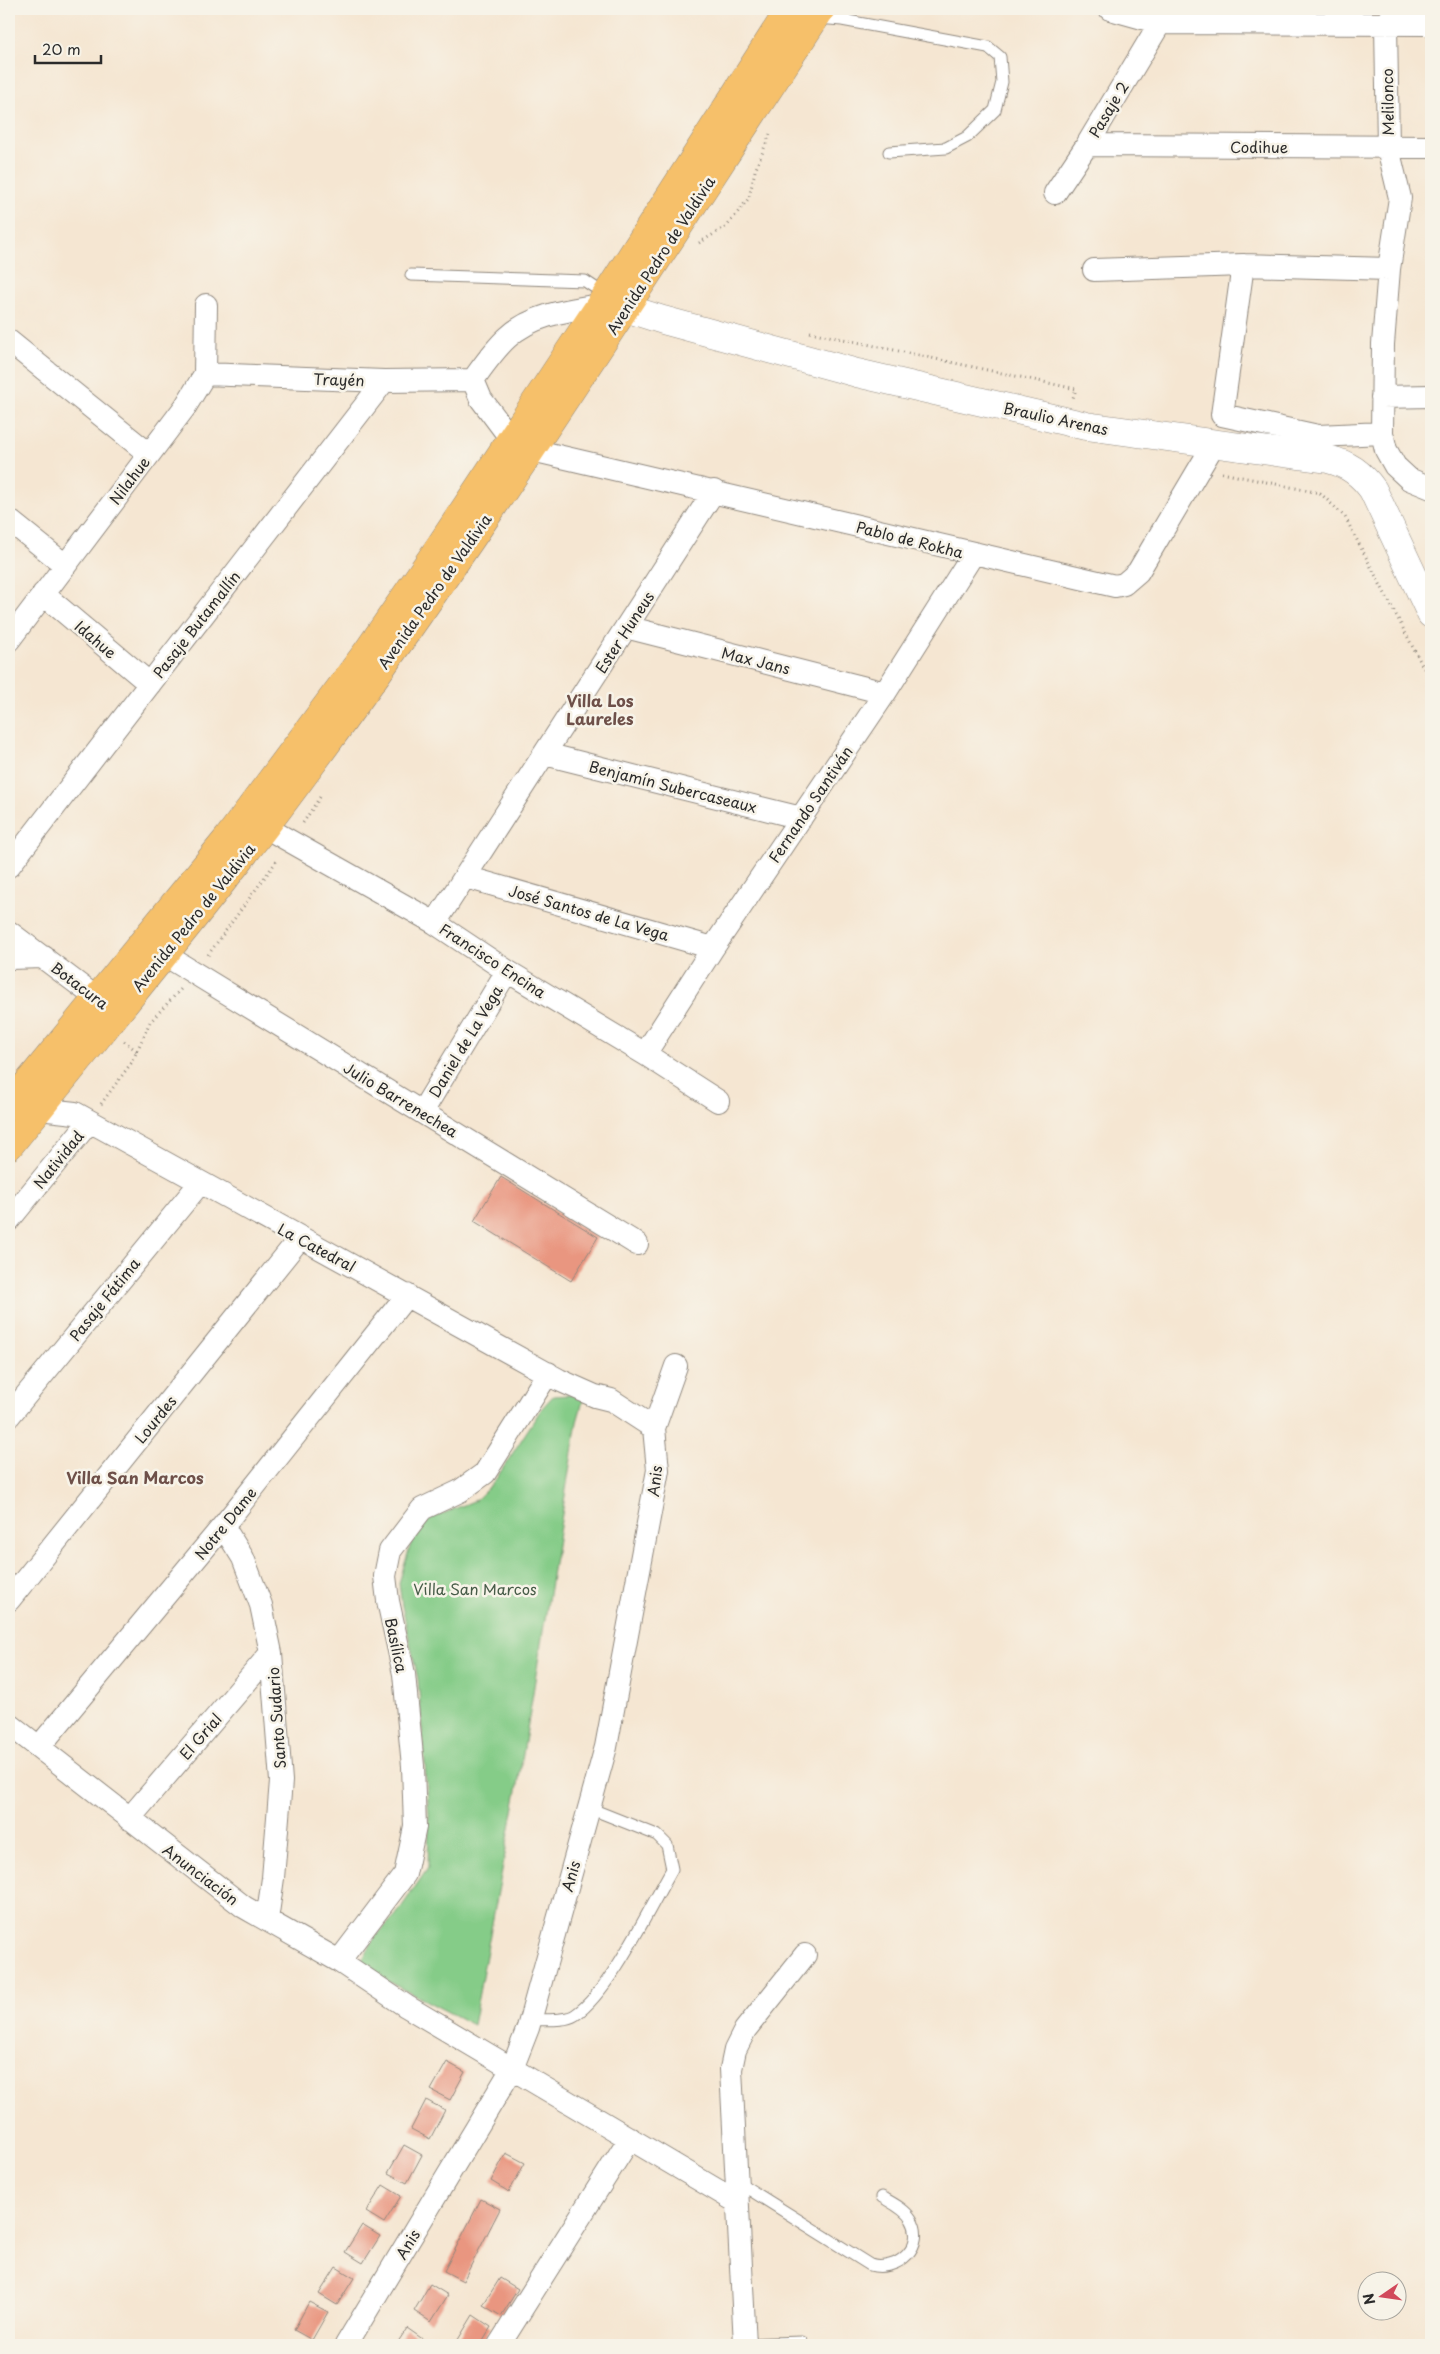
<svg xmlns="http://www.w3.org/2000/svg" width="1440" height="2354" font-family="'Playpen Sans',sans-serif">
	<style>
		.green { fill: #85cc88; stroke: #587c5a }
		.building { fill: #e99680 }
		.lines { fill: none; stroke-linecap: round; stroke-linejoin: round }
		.service-casing { stroke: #90887e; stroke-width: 13 }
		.minor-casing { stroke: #90887e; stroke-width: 24 }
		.tertiary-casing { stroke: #90887e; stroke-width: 29 }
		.primary-casing { stroke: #90887e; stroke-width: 29 }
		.path { stroke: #90887e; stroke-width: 3; stroke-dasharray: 1 4; stroke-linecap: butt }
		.service { stroke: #fff; stroke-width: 11 }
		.minor { stroke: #fff; stroke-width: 22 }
		.tertiary { stroke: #fff; stroke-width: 28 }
		.primary { stroke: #f6c06b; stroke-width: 28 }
		.labels { text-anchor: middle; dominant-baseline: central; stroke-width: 5; stroke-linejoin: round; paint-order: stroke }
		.street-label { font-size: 15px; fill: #2b2b2b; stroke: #f7f3e8 }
		.park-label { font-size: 15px; fill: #465b47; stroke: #f7f3e8 }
		.neighbourhood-label { font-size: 16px; font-weight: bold; fill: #6e5049; stroke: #f7f3e8 }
	</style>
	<rect width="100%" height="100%" fill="#f7f3e8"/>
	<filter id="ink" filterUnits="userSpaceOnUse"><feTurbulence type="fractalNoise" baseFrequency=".02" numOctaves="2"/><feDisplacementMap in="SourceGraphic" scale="10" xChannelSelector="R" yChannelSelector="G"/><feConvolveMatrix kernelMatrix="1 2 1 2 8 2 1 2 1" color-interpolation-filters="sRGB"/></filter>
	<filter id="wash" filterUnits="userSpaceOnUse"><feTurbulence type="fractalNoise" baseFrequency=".0096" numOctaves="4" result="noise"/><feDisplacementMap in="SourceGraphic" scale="20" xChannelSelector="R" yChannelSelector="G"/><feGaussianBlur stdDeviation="1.12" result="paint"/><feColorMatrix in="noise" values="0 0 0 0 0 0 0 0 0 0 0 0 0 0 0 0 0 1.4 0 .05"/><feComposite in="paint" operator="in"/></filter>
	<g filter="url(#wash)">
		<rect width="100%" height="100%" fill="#f5e6d2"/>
		<path class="green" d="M585,1394L577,1422L518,1785L473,2025L359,1966L375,1937L396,1915L428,1868L429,1815L418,1679L402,1606L399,1583L411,1543L430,1519L476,1500L494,1482L542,1408L553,1396Z"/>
		<g id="blocks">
			<path class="building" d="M501,1177L598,1237L571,1281L474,1221Z
				M447,2062L465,2072L450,2100L431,2090Z
				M426,2100L445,2110L430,2139L411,2129Z
				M404,2145L422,2155L407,2183L388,2173Z
				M506,2153L525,2163L509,2192L491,2181Z
				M383,2185L401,2196L384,2223L366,2212Z
				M481,2199L500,2209L463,2281L444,2271Z
				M362,2225L380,2236L363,2263L345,2252Z
				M336,2267L354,2278L337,2305L319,2294Z
				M500,2278L518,2289L501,2316L483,2305Z
				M430,2284L448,2295L431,2322L414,2311Z
				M309,2302L328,2312L312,2340L294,2330Z
				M473,2315L491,2327L480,2345H461L456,2343Z
				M407,2328L424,2340L421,2345H396Z"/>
		</g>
	</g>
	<g filter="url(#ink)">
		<use href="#blocks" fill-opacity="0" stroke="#90887e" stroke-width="1"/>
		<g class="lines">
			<g class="service-casing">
				<path id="service" d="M817,18L842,20L988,47L1000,57L1002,82L995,110L967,137L946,148L889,152
					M411,275L585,281L606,295
					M530,2020C543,2019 564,2022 575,2015C610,1992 650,1907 672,1869L667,1845L657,1835L589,1808
					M736,2181L870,2265C898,2273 927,2245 911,2219C905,2209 892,2203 882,2197
					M745,2344L802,2342"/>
			</g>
			<g class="minor-casing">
				<path id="minor" d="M1110,9L1160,23L1431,24
					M1397,9L1386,24L1388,148L1400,198L1389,269L1383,344L1382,433L1386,450L1395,466L1409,479L1431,488
					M1087,145L1431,147
					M1055,193L1087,145L1160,23
					M1243,265L1222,415L1318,436L1382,433
					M1094,270L1243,265L1389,269
					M9,341L149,454
					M205,374L384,381L473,380
					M473,380C483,366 494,350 507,338C531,315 568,310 600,305
					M473,380L481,399L511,439
					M1382,397L1431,396
					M532,450L1115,586L1124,584L1138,572L1214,444
					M9,520L65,565
					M43,594L150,684
					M626,627L885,693
					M9,640L185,407L205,374L206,305
					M545,754L801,818
					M265,827L435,923L507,971L645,1054L718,1101
					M9,866L384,381
					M466,877L713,948
					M435,923L714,491
					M9,932L110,1008
					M165,955L637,1244
					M9,958L44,957
					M645,1054L713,948L885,693L973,554
					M39,1109L75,1113L559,1380L595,1396L611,1400L654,1428
					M422,1112L507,971
					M9,1220L89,1122
					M9,1416L200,1183
					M223,1526L243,1558L261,1605L271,1653L281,1781L273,1878L267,1920
					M9,1600L300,1238
					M9,1724L244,1907L339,1961L406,2006L737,2202
					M39,1747L223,1526L407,1295
					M129,1819L271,1653
					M339,1961L405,1874L415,1827L413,1766L404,1674L388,1601L385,1576L390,1551L422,1509L460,1491L485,1473L548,1373
					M346,2345L512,2069L528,2028L606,1747L658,1470L654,1428L676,1366
					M499,2345L630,2138
					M745,2345L731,2069L735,2050L745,2030L805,1955"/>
			</g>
			<g class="tertiary-casing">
				<path id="tertiary" d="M606,295L625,308L663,320L857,373L1086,426L1328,459C1348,464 1361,473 1373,490L1431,614"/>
			</g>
			<g class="primary-casing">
				<path id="primary" d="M9,1106L228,838L367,652L440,546L600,305L790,9
					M9,1146C94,1040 181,937 264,828C463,565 639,285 821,9"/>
			</g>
			<path class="path" d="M699,243L727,226L749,198L755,171L770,134
				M810,332L1076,389L1073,398
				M1222,473L1320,493L1345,517L1431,682
				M303,823L320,797
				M208,955L278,859
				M124,1041L137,1051
				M101,1104L132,1062L150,1022L181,989"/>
			<use href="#service" class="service"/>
			<use href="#minor" class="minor"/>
			<use href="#tertiary" class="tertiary"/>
			<use href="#primary" class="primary"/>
		</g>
	</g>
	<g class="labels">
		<g class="street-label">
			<text transform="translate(1387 102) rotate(-91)">Melilonco</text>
			<text transform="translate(1108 109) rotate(-59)">Pasaje 2</text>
			<text x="1259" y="146">Codihue</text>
			<text transform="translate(660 255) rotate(-57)">Avenida Pedro de Valdivia</text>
			<text transform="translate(339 379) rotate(2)">Trayén</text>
			<text transform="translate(1056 418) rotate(12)">Braulio Arenas</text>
			<text transform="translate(129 480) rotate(-53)">Nilahue</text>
			<text transform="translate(910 539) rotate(14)">Pablo de Rokha</text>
			<text transform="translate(434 591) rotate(-55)">Avenida Pedro de Valdivia</text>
			<text transform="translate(196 624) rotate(-52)">Pasaje Butamallín</text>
			<text transform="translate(624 632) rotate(-57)">Ester Huneus</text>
			<text transform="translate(96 639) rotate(40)">Idahue</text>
			<text transform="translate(756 660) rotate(14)">Max Jans</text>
			<text transform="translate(673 786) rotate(14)">Benjamín Subercaseaux</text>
			<text transform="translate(810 804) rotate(-56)">Fernando Santiván</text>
			<text transform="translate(589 912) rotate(16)">José Santos de La Vega</text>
			<text transform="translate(193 917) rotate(-51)">Avenida Pedro de Valdivia</text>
			<text transform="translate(493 960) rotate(33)">Francisco Encina</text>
			<text transform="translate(80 985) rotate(37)">Botacura</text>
			<text transform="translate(465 1041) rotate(-59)">Daniel de La Vega</text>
			<text transform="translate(401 1099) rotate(31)">Julio Barrenechea</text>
			<text transform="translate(58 1159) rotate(-51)">Natividad</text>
			<text transform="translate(317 1247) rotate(28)">La Catedral</text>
			<text transform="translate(104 1299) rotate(-51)">Pasaje Fátima</text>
			<text transform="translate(155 1419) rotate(-51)">Lourdes</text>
			<text transform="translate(654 1481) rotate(-83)">Anis</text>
			<text transform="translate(225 1523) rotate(-51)">Notre Dame</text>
			<text transform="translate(397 1645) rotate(78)">Basílica</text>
			<text transform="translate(276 1718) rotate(-94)">Santo Sudario</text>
			<text transform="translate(200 1736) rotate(-49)">El Grial</text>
			<text transform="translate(201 1874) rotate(37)">Anunciación</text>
			<text transform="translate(570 1876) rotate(-74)">Anis</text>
			<text transform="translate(407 2244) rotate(-59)">Anis</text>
		</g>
		<g class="park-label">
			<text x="475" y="1588">Villa San Marcos</text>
		</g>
		<g class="neighbourhood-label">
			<text x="600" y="700">Villa Los<tspan x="600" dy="18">Laureles</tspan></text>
			<text x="135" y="1477">Villa San Marcos</text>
		</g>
	</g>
	<rect width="1440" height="2354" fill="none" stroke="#f7f3e8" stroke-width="30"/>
	<g transform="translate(1382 2296) rotate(257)"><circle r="24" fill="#f7f3e8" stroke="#a5a39c"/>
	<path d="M0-4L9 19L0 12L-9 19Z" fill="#d1495b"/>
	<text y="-8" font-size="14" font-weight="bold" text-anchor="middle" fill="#2b2b2b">N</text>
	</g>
	<path d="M35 55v8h66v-8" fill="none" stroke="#2b2b2b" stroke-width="2.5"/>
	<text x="42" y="55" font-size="15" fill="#2b2b2b" stroke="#f7f3e8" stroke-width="4" paint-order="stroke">20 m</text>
</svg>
